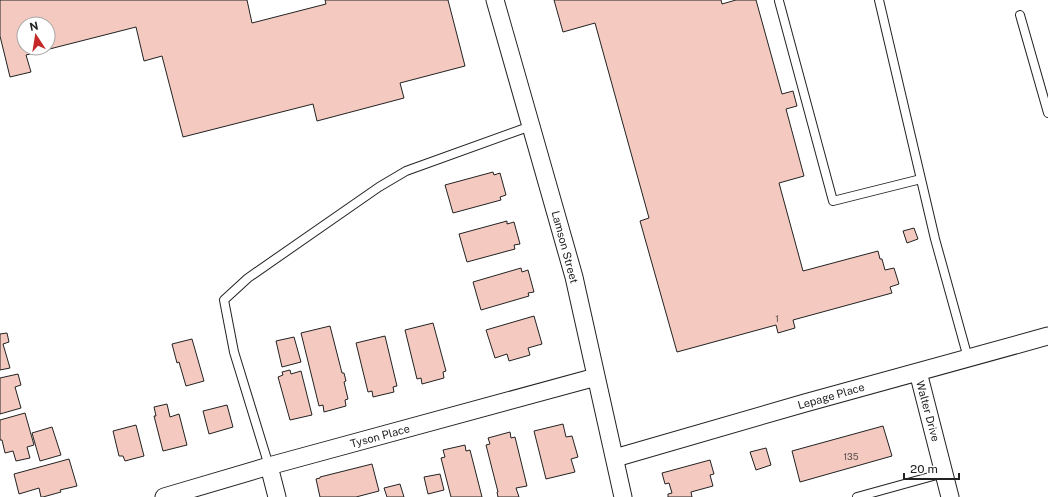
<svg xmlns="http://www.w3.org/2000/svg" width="1048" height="497" font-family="'Public Sans',sans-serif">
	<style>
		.building { fill: #f3c9c0; stroke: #222; fill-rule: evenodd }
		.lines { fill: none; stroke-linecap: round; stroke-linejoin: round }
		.lane-casing { stroke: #222; stroke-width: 10 }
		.street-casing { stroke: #222; stroke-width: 19 }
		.lane { stroke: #fff; stroke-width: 8 }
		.street { stroke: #fff; stroke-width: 17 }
		.labels { text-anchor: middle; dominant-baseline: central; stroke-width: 3; stroke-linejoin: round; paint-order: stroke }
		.number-label { font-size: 9px; fill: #564c4a }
		.street-label { font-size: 11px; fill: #222; stroke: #fff }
	</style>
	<rect width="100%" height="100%" fill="#fff"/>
	<path class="building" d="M0,0H247L252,23L326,4L325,0H448L465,66L400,83L404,98L317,121L313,104L183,137L162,56L144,61L136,27L26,55L31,72L10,77L0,36ZM24,24H48V48H24Z
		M554,0H721L722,4L736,0H756L782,94L793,91L797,106L786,109L804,176L779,183L803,271L878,251L880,259H882L885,270L894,268L899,284L890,287L892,293L793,320L795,328L778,333L776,325L677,352L640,221L649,218L595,23L563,32Z
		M493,172L494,175L500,173L506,195L500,197L501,200L453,213L445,185Z
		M507,221V224L514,222L520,244L514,245L515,249L467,262L459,234Z
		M914,228L918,239L907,243L903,231Z
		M521,268L522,272L528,270L534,292L528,293L529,296L481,310L473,282Z
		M534,316L542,344L528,348L530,355L509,361L507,354L495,358L486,330Z
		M433,323L446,371L443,372L444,378L422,384L421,378L417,379L405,330Z
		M330,326L342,373H344L346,381L344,382L348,399L345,400L346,406L324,412L323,405L319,406L301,333Z
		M7,333L9,342L3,344L10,368L0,370V334Z
		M385,336L397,386L393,387L394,392L373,397L372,391L368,392L356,343Z
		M294,337L301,362L282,367L276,341Z
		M192,339L204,381L186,386L179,362L177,363L172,344Z
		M290,370L291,374L301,371L312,415L290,420L278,377L283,375L282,372Z
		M18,374L21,385L15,387L21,408L0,414V378Z
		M167,404L170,417L179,414L187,445L163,451L154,416H156L154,407Z
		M227,405L233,427L209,434L203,411Z
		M25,413L34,445L27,447L30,458L16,461L13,451L5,453L2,440H0V420Z
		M563,424L566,437L572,436L578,457L571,459L575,472L546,479L534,431Z
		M136,425L144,456L125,461L123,456H119L113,431Z
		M883,426L892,456L800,482L792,451Z
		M52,427L61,455L40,461L32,433Z
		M510,432L511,438L515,437L527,486L516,488L519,497H498L497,492H498L486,445L490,444L488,438Z
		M465,445L466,451L470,450L482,497H451L441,458L445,457L443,450Z
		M766,448L771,465L756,470L750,452Z
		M69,459L77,486L60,490L61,492L43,497H41L39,488L19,494L14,474Z
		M710,460L714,474L710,475L713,486L691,492L692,497H668V494L672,493L669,483L665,484L662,473Z
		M372,464L379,491L356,497H320L316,479L320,478V477Z
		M440,474L444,490L428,494L424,477Z
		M400,484L404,497H387L384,488Z"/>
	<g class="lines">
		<g class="lane-casing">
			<path id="lane" d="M879,0L935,239L968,358
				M779,1L833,201L921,179
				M1020,15L1048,113
				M269,466L234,352L224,300L248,278L379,187L406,171L531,126
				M857,497L944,473"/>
		</g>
		<g class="street-casing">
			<path id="street" d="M495,0L574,277L623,497
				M918,372L950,497
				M615,458L805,403L1048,336
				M269,466L277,497
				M164,497L269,466L596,377"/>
		</g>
		<use href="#lane" class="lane"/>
		<use href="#street" class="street"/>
	</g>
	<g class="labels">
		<g class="number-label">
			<text x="777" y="318">1</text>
			<text x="851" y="456">135</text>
		</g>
		<g class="street-label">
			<text transform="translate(565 247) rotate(75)">Lamson Street</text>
			<text transform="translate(831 396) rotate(-16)">Lepage Place</text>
			<text transform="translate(928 411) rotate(75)">Walter Drive</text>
			<text transform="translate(380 436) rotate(-15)">Tyson Place</text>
		</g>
	</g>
	<g transform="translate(36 36) rotate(348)"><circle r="19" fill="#ffffff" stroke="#a7a7a7"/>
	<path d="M0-3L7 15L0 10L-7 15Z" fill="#c62828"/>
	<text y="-6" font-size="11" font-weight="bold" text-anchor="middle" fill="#222222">N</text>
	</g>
	<path d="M904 473v6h55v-6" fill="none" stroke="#222222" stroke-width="2"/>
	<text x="910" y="473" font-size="12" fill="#222222" stroke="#ffffff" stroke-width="3" paint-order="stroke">20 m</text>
</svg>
